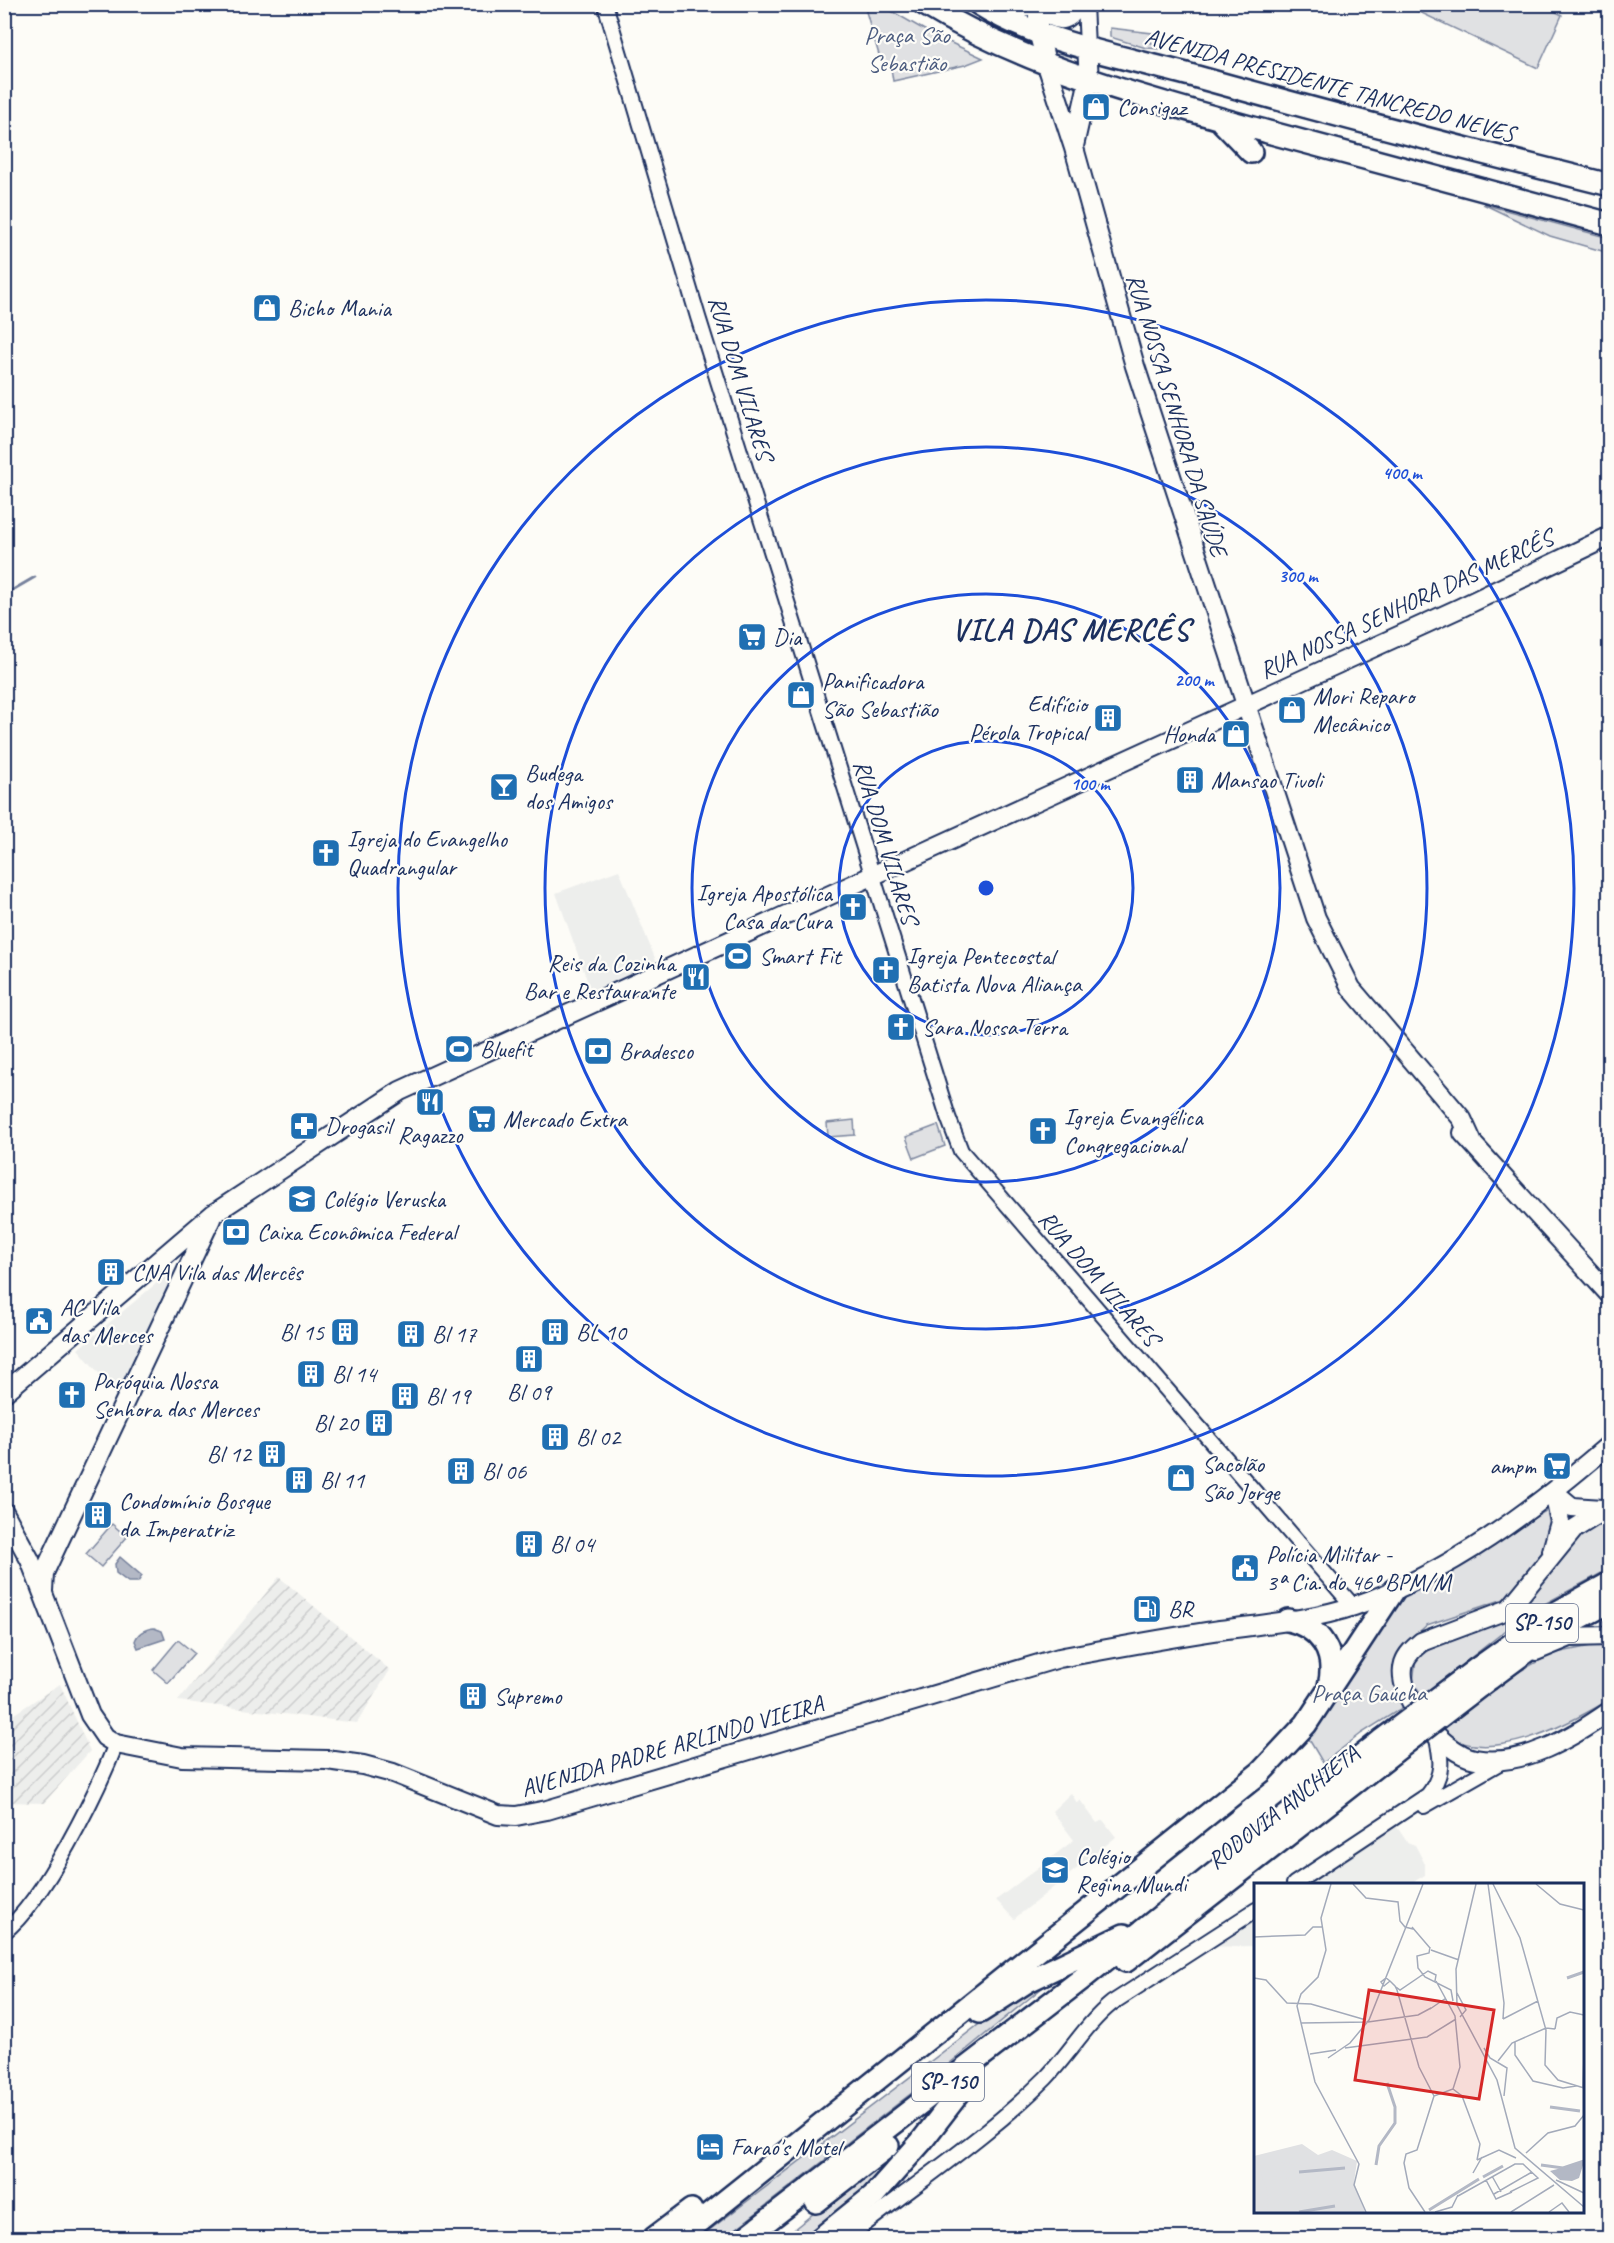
<svg xmlns="http://www.w3.org/2000/svg" width="1614" height="2243" font-family="Caveat,sans-serif">
	<style>
		.built { fill: #edeeec }
		.industrial { fill: url(#industrial-furrows) }
		.green { fill: #e0e1e3; stroke: #7e88a0; stroke-width: 1.5 }
		.water { fill: #b3b8c5; stroke: #76819c; stroke-width: 1.5 }
		.lines { fill: none; stroke-linecap: round; stroke-linejoin: round }
		.stream { stroke: #76819c; stroke-width: 3 }
		.minor-casing { stroke: #1b2f5e; stroke-width: 18 }
		.major-casing { stroke: #1b2f5e; stroke-width: 22 }
		.highway-casing { stroke: #1b2f5e; stroke-width: 26 }
		.minor { stroke: #fdfcf7; stroke-width: 14 }
		.major { stroke: #fdfcf7; stroke-width: 18 }
		.highway { stroke: #fdfcf7; stroke-width: 21 }
		.highway-bridge-casing { stroke: #1b2f5e; stroke-width: 26; stroke-linecap: butt }
		.highway-bridge { stroke: #fdfcf7; stroke-width: 21 }
		.ring { fill: none; stroke: #1d4ed8; stroke-width: 3 }
		.labels { text-anchor: middle; dominant-baseline: central; stroke-width: 4.5; stroke-linejoin: round; paint-order: stroke }
		.shield { fill: #fdfcf7; stroke: #5f6c8c; stroke-width: 1.5 }
		.shield-label { font-size: 22px; font-weight: bold; fill: #1b2f5e }
		.park-label { font-size: 24px; fill: #4c5c7f; stroke: #fdfcf7 }
		.street-label { font-size: 24px; fill: #1b2f5e; stroke: #fdfcf7 }
		.poi-label { font-size: 24px; fill: #1b2f5e; stroke: #fdfcf7; text-anchor: start }
		.district-label { font-size: 30px; font-weight: bold; letter-spacing: 1.5px; fill: #1b2f5e; stroke: #fdfcf7 }
		.inset-river { fill: none; stroke: #b3b8c5; stroke-width: 3 }
		.inset-road { fill: none; stroke: #a3aaba; stroke-width: 1.5 }
		.view { fill: #d62828; fill-opacity: 0.15; stroke: #d62828; stroke-width: 3 }
		.inset-edge { fill: none; stroke: #1b2f5e; stroke-width: 3 }
		.centre { fill: #1d4ed8; stroke: #fdfcf7; stroke-width: 3 }
		.ring-label { font-size: 18px; text-anchor: middle; font-weight: bold; fill: #1d4ed8; stroke: #fdfcf7; stroke-width: 4.5; stroke-linejoin: round; paint-order: stroke }
	</style>
	<defs>
		<pattern id="industrial-furrows" width="10" height="10" patternUnits="userSpaceOnUse" patternTransform="scale(1.5)"><rect width="10" height="10" fill="#edeeec"/><path d="M-1 1l2-2M0 10L10 0M9 11l2-2" fill="none" stroke="#cbcccd"/></pattern>
	</defs>
	<rect width="100%" height="100%" fill="#fdfcf7"/>
	<filter id="ink" filterUnits="userSpaceOnUse"><feTurbulence type="fractalNoise" baseFrequency=".0167" numOctaves="2"/><feDisplacementMap in="SourceGraphic" scale="12" xChannelSelector="R" yChannelSelector="G"/><feConvolveMatrix kernelMatrix="1 2 1 2 8 2 1 2 1" color-interpolation-filters="sRGB"/></filter>
	<g filter="url(#ink)">
		<path class="built" d="M619,870L657,963L592,994L556,893Z
			M165,1276L173,1284L116,1393L78,1349Z
			M1071,1793L1077,1803L1080,1800L1097,1823L1103,1820L1116,1837L1014,1919L996,1900L1074,1840L1052,1811Z
			M1397,1827L1407,1842L1415,1845L1425,1864V1875L1410,1884H1305Z
			M1255,1915V1946L1204,1947Z"/>
		<path class="industrial" d="M279,1577L390,1670L357,1723L178,1701Z
			M60,1684L90,1751L44,1803L5,1802V1720Z"/>
		<path class="green" d="M1416,4L1543,5L1562,15L1538,68L1413,9Z
			M864,5H881L928,32L983,58L965,65L893,81L891,68L880,58Z
			M1110,28L1152,33L1151,43L1163,45L1162,49L1146,48L1110,37Z
			M1483,204L1609,238V253L1550,236Z
			M854,1120L855,1135L828,1137L827,1123Z
			M938,1125L945,1146L914,1158L906,1137Z
			M1552,1507L1555,1522L1540,1561L1523,1582L1504,1599L1427,1625L1404,1645L1405,1706L1362,1733L1323,1763L1307,1736L1332,1704L1350,1669L1396,1595L1446,1572Z
			M1609,1516V1569L1528,1613L1422,1696L1413,1682L1416,1659L1443,1640L1510,1616L1554,1561L1598,1520Z
			M112,1524L127,1537L101,1567L86,1554Z
			M178,1640L194,1653L168,1683L153,1670Z
			M1596,1645L1609,1648V1700C1567,1725 1490,1766 1443,1734L1441,1725L1522,1670L1551,1654Z
			M1053,1979L939,2072L724,2238H699L1003,2006Z
			M875,2164L877,2169L875,2185L808,2238H783Z"/>
		<path class="water" d="M120,1557L142,1576L138,1582H128L116,1573L115,1564Z
			M154,1628L162,1631L165,1639L138,1648L135,1641C138,1632 145,1629 154,1628Z"/>
		<g class="lines">
			<path class="stream" d="M4,595L35,577"/>
			<g class="minor-casing">
				<path id="minor" d="M605,4L698,317L948,1117L961,1151L1353,1606
					M1085,4L1087,47
					M1424,1806L1501,1762
					M1294,1884L1428,1795C1444,1774 1442,1759 1436,1735
					M4,1932C44,1901 97,1792 116,1744
					M847,2238C913,2185 986,2138 1046,2078C1069,2054 1086,2024 1112,2003L1256,1910"/>
			</g>
			<g class="major-casing">
				<path id="major" d="M1038,4V31L1046,62L1074,148L1135,366L1316,918L1351,988L1462,1119L1472,1141
					M1048,4L1053,17C1065,23 1073,15 1078,4
					M1074,146L1089,79L1087,47
					M1463,1133L1610,1295
					M4,1393L213,1214L400,1091L1460,608L1610,536
					M1554,1492L1572,1507L1603,1509
					M1606,1509L1574,1529L1509,1609L1421,1642C1414,1648 1407,1654 1404,1663C1394,1696 1443,1753 1475,1759C1522,1768 1573,1737 1610,1711
					M4,1512L30,1560L90,1715L105,1737L116,1744L182,1757L327,1760L363,1765L393,1773L498,1815L516,1816L547,1810L1059,1658C1113,1648 1166,1638 1220,1630C1264,1624 1312,1620 1354,1606C1451,1573 1533,1510 1610,1444
					M1552,1551L1560,1522L1554,1492
					M43,1591L44,1573L211,1219
					M1536,1651L1570,1637L1610,1636"/>
			</g>
			<g class="highway-casing">
				<path id="highway" d="M924,4C1028,68 1151,100 1268,132C1381,163 1495,194 1610,224
					M979,4C1041,43 1121,56 1190,75C1330,114 1469,150 1610,185
					M994,12L1008,11L1028,4
					M1222,122L1251,152
					M1288,1620C1321,1627 1337,1654 1329,1686
					M1478,1668L1554,1614L1610,1583
					M1489,1679L1551,1633L1610,1602
					M1126,1961L1394,1752
					M980,2012L1028,1981L1124,1935
					M816,2202L888,2146
					M654,2238L691,2210
					M679,2238L1261,1772L1306,1724L1394,1590
					M745,2238L1083,1978L1382,1740
					M821,2238L873,2196L921,2142L965,2085"/>
			</g>
			<use href="#minor" class="minor"/>
			<use href="#major" class="major"/>
			<use href="#highway" class="highway"/>
			<g class="highway-bridge-casing">
				<path id="highway-bridge" d="M1382,1740L1478,1668
					M1394,1752L1489,1679"/>
			</g>
			<use href="#highway-bridge" class="highway-bridge"/>
		</g>
	</g>
	<g class="ring">
		<circle cx="986" cy="888" r="147"/>
		<circle cx="986" cy="888" r="294"/>
		<circle cx="986" cy="888" r="441"/>
		<circle cx="986" cy="888" r="588"/>
	</g>
	<defs>
		<g id="shop-square" transform="scale(1.5)"><rect x="-9" y="-9" width="18" height="18" rx="4" fill="#1f6fb2" stroke="#fdfcf7"/><path d="M-5-2.5h2.3a2.7 3.5 0 0 1 5.4 0H5L5.5 6h-11ZM-1.5-2.5h3a1.5 2.3 0 0 0-3 0Z" fill="#fff"/></g>
		<g id="supermarket-square" transform="scale(1.5)"><rect x="-9" y="-9" width="18" height="18" rx="4" fill="#1f6fb2" stroke="#fdfcf7"/><path d="M-6-5.5h2.5l.6 2H6L4.5 2H-2.5L-4.4-4H-6ZM-1.5 3.2a1.3 1.3 0 1 0 .1 0ZM3 3.2a1.3 1.3 0 1 0 .1 0Z" fill="#fff"/></g>
		<g id="building-square" transform="scale(1.5)"><rect x="-9" y="-9" width="18" height="18" rx="4" fill="#1f6fb2" stroke="#fdfcf7"/><path d="M-4-6H4V6H1V3H-1V6H-4ZM-2.5-4.3h1.7v1.8h-1.7ZM.8-4.3h1.7v1.8H.8ZM-2.5-1h1.7V.8h-1.7ZM.8-1h1.7V.8H.8Z" fill="#fff"/></g>
		<g id="bar-square" transform="scale(1.5)"><rect x="-9" y="-9" width="18" height="18" rx="4" fill="#1f6fb2" stroke="#fdfcf7"/><path d="M-6-5H6L.8 .8V4.5H3.5V6h-7V4.5H-.8V.8Z" fill="#fff"/></g>
		<g id="church-square" transform="scale(1.5)"><rect x="-9" y="-9" width="18" height="18" rx="4" fill="#1f6fb2" stroke="#fdfcf7"/><path d="M-1.2-6h2.4v3.5h3.3v2.4h-3.3V6h-2.4V-.1h-3.3v-2.4h3.3Z" fill="#fff"/></g>
		<g id="stadium-square" transform="scale(1.5)"><rect x="-9" y="-9" width="18" height="18" rx="4" fill="#1f6fb2" stroke="#fdfcf7"/><path d="M0-5a6.5 5 0 1 0 0 10a6.5 5 0 1 0 0-10ZM-3.5-1.8h7v3.6h-7Z" fill="#fff"/></g>
		<g id="restaurant-square" transform="scale(1.5)"><rect x="-9" y="-9" width="18" height="18" rx="4" fill="#1f6fb2" stroke="#fdfcf7"/><path d="M-5-6h1v4h1v-4h1v4h1v-4h1v5L-1.5 .5V6h-2V.5L-5-1ZM5-6V6H3V1.5H1.5Q1.5-4 5-6Z" fill="#fff"/></g>
		<g id="bank-square" transform="scale(1.5)"><rect x="-9" y="-9" width="18" height="18" rx="4" fill="#1f6fb2" stroke="#fdfcf7"/><path d="M-6-4H6V4H-6ZM0-2.3a2.3 2.3 0 1 0 0 4.6a2.3 2.3 0 1 0 0-4.6Z" fill="#fff"/></g>
		<g id="pharmacy-square" transform="scale(1.5)"><rect x="-9" y="-9" width="18" height="18" rx="4" fill="#1f6fb2" stroke="#fdfcf7"/><path d="M-2-6h4v4h4v4h-4v4h-4v-4h-4v-4h4Z" fill="#fff"/></g>
		<g id="school-square" transform="scale(1.5)"><rect x="-9" y="-9" width="18" height="18" rx="4" fill="#1f6fb2" stroke="#fdfcf7"/><path d="M0-5L7-2L0 1L-7-2ZM-4 1L0 2.5L4 1V4Q0 6-4 4Z" fill="#fff"/></g>
		<g id="civic-square" transform="scale(1.5)"><rect x="-9" y="-9" width="18" height="18" rx="4" fill="#1f6fb2" stroke="#fdfcf7"/><path d="M-.6-6.5H3V-4.5H.6V-3L4-1V1h2V6H-6V1h2V-1L-.6-3ZM-1.2 2.5V6h2.4V2.5Z" fill="#fff"/></g>
		<g id="fuel-square" transform="scale(1.5)"><rect x="-9" y="-9" width="18" height="18" rx="4" fill="#1f6fb2" stroke="#fdfcf7"/><path d="M-5.5-6h7V0h2V4h1.3V-2.5L3-4.5l.8-.8L6-3V5H2.5V1h-1V6h-7ZM-4.2-4.7v3.2H.2V-4.7Z" fill="#fff"/></g>
		<g id="hotel-square" transform="scale(1.5)"><rect x="-9" y="-9" width="18" height="18" rx="4" fill="#1f6fb2" stroke="#fdfcf7"/><path d="M-6-4.5h1.5V1H6V5H4.5V3h-9V5H-6ZM-4 0a1.8 1.8 0 1 1 3.6 0ZM.5 0V-2.5h3Q6-2.5 6 0Z" fill="#fff"/></g>
	</defs>
	<g fill-rule="evenodd">
		<use href="#shop-square" x="1096" y="107"/>
		<use href="#shop-square" x="267" y="308"/>
		<use href="#supermarket-square" x="752" y="637"/>
		<use href="#shop-square" x="801" y="695"/>
		<use href="#shop-square" x="1292" y="710"/>
		<use href="#building-square" x="1108" y="718"/>
		<use href="#shop-square" x="1236" y="734"/>
		<use href="#building-square" x="1190" y="780"/>
		<use href="#bar-square" x="504" y="787"/>
		<use href="#church-square" x="326" y="853"/>
		<use href="#church-square" x="853" y="907"/>
		<use href="#stadium-square" x="738" y="956"/>
		<use href="#church-square" x="886" y="970"/>
		<use href="#restaurant-square" x="696" y="977"/>
		<use href="#church-square" x="901" y="1027"/>
		<use href="#stadium-square" x="459" y="1049"/>
		<use href="#bank-square" x="598" y="1051"/>
		<use href="#restaurant-square" x="430" y="1102"/>
		<use href="#supermarket-square" x="482" y="1119"/>
		<use href="#pharmacy-square" x="304" y="1126"/>
		<use href="#church-square" x="1043" y="1131"/>
		<use href="#school-square" x="302" y="1199"/>
		<use href="#bank-square" x="236" y="1232"/>
		<use href="#building-square" x="111" y="1272"/>
		<use href="#civic-square" x="39" y="1321"/>
		<use href="#building-square" x="345" y="1332"/>
		<use href="#building-square" x="555" y="1332"/>
		<use href="#building-square" x="411" y="1334"/>
		<use href="#building-square" x="529" y="1359"/>
		<use href="#building-square" x="311" y="1374"/>
		<use href="#church-square" x="72" y="1395"/>
		<use href="#building-square" x="405" y="1396"/>
		<use href="#building-square" x="379" y="1423"/>
		<use href="#building-square" x="555" y="1437"/>
		<use href="#building-square" x="272" y="1454"/>
		<use href="#supermarket-square" x="1557" y="1466"/>
		<use href="#building-square" x="461" y="1471"/>
		<use href="#shop-square" x="1181" y="1478"/>
		<use href="#building-square" x="299" y="1480"/>
		<use href="#building-square" x="98" y="1515"/>
		<use href="#building-square" x="529" y="1544"/>
		<use href="#civic-square" x="1245" y="1568"/>
		<use href="#fuel-square" x="1147" y="1609"/>
		<use href="#building-square" x="473" y="1696"/>
		<use href="#school-square" x="1055" y="1870"/>
		<use href="#hotel-square" x="710" y="2147"/>
	</g>
	<g class="labels">
		<g class="shield">
			<rect x="1506" y="1604" width="72" height="38" rx="4.5"/>
			<rect x="912" y="2063" width="72" height="38" rx="4.5"/>
		</g>
		<g class="shield-label">
			<text x="1542" y="1623">SP-150</text>
			<text x="948" y="2082">SP-150</text>
		</g>
		<g class="park-label">
			<text x="907" y="35">Praça São<tspan x="907" dy="28">Sebastião</tspan></text>
			<text x="1369" y="1693">Praça Gaúcha</text>
		</g>
		<g class="street-label">
			<text transform="translate(1330 85) rotate(15)">AVENIDA PRESIDENTE TANCREDO NEVES</text>
			<text transform="translate(741 378) rotate(73)">RUA DOM VILARES</text>
			<text transform="translate(1177 415) rotate(73)">RUA NOSSA SENHORA DA SAÚDE</text>
			<text transform="translate(1406 604) rotate(-25)">RUA NOSSA SENHORA DAS MERCÊS</text>
			<text transform="translate(886 842) rotate(73)">RUA DOM VILARES</text>
			<text transform="translate(1099 1278) rotate(49)">RUA DOM VILARES</text>
			<text transform="translate(672 1746) rotate(-16)">AVENIDA PADRE ARLINDO VIEIRA</text>
			<text transform="translate(1283 1807) rotate(-38)">RODOVIA ANCHIETA</text>
		</g>
		<g class="poi-label">
			<text x="1117" y="107">Consigaz</text>
			<text x="288" y="308">Bicho Mania</text>
			<text x="773" y="637">Dia</text>
			<text x="822" y="681">Panificadora<tspan x="822" dy="28">São Sebastião</tspan></text>
			<text x="1313" y="696">Mori Reparo<tspan x="1313" dy="28">Mecânico</tspan></text>
			<text x="1087" y="704" text-anchor="end">Edifício<tspan x="1087" dy="28">Pérola Tropical</tspan></text>
			<text x="1215" y="734" text-anchor="end">Honda</text>
			<text x="525" y="773">Budega<tspan x="525" dy="28">dos Amigos</tspan></text>
			<text x="1211" y="780">Mansao Tivoli</text>
			<text x="347" y="839">Igreja do Evangelho<tspan x="347" dy="28">Quadrangular</tspan></text>
			<text x="832" y="893" text-anchor="end">Igreja Apostólica<tspan x="832" dy="28">Casa da Cura</tspan></text>
			<text x="759" y="956">Smart Fit</text>
			<text x="907" y="956">Igreja Pentecostal<tspan x="907" dy="28">Batista Nova Aliança</tspan></text>
			<text x="675" y="963" text-anchor="end">Reis da Cozinha<tspan x="675" dy="28">Bar e Restaurante</tspan></text>
			<text x="922" y="1027">Sara Nossa Terra</text>
			<text x="480" y="1049">Bluefit</text>
			<text x="619" y="1051">Bradesco</text>
			<text x="1064" y="1117">Igreja Evangélica<tspan x="1064" dy="28">Congregacional</tspan></text>
			<text x="503" y="1119">Mercado Extra</text>
			<text x="325" y="1126">Drogasil</text>
			<text x="430" y="1135" text-anchor="middle">Ragazzo</text>
			<text x="323" y="1199">Colégio Veruska</text>
			<text x="257" y="1232">Caixa Econômica Federal</text>
			<text x="132" y="1272">CNA Vila das Mercês</text>
			<text x="60" y="1307">AC Vila<tspan x="60" dy="28">das Merces</tspan></text>
			<text x="324" y="1332" text-anchor="end">Bl 15</text>
			<text x="576" y="1332">BL 10</text>
			<text x="432" y="1334">Bl 17</text>
			<text x="332" y="1374">Bl 14</text>
			<text x="93" y="1381">Paróquia Nossa<tspan x="93" dy="28">Senhora das Merces</tspan></text>
			<text x="529" y="1392" text-anchor="middle">Bl 09</text>
			<text x="426" y="1396">Bl 19</text>
			<text x="358" y="1423" text-anchor="end">Bl 20</text>
			<text x="576" y="1437">Bl 02</text>
			<text x="251" y="1454" text-anchor="end">Bl 12</text>
			<text x="1202" y="1464">Sacolão<tspan x="1202" dy="28">São Jorge</tspan></text>
			<text x="1536" y="1466" text-anchor="end">ampm</text>
			<text x="482" y="1471">Bl 06</text>
			<text x="320" y="1480">Bl 11</text>
			<text x="119" y="1501">Condomínio Bosque<tspan x="119" dy="28">da Imperatriz</tspan></text>
			<text x="550" y="1544">Bl 04</text>
			<text x="1266" y="1554">Polícia Militar -<tspan x="1266" dy="28">3ª Cia. do 46º BPM/M</tspan></text>
			<text x="1168" y="1609">BR</text>
			<text x="494" y="1696">Supremo</text>
			<text x="1076" y="1856">Colégio<tspan x="1076" dy="28">Regina Mundi</tspan></text>
			<text x="731" y="2147">Farao's Motel</text>
		</g>
		<g class="district-label">
			<text x="1071" y="630">VILA DAS MERCÊS</text>
		</g>
	</g>
	<g transform="translate(1254 1883)">
		<rect width="330" height="330" fill="#fdfcf7"/>
		<path d="M48,261L64,272L78,267L103,278L100,299L111,329H8L0,314V273Z" fill="#e0e1e3"/>
		<path d="M16,278L50,283L68,291L57,300L7,291L14,310L13,329H0V282Z" fill="#e0e1e3"/>
		<path d="M330,279L325,295L318,298L306,297L296,288Z" fill="#b3b8c5"/>
		<path class="inset-river" d="M313,95L330,89M296,224L326,228M122,282L125,263L141,240V224L133,200M287,282L309,285L330,278M45,289L91,285M229,294L249,283M175,327L225,296M45,329L81,323"/>
		<path class="inset-road" d="M77,1L67,35L72,67L64,94L47,111L43,123L61,199L105,281L100,302L112,329M99,1L112,15L144,19L146,38L151,44L159,46M222,1L202,86L203,122L243,197L261,265L330,324M234,1L250,120L249,136M239,1L266,55L292,147L291,182L304,197L330,205M282,1L306,21L330,27M158,44L176,65M0,54L51,52L59,44H68M176,64L175,70L163,73L164,85L171,94L197,107L199,118M177,67L205,77M0,95L12,97L33,120L57,121L112,137M136,98L130,103L127,99L132,95L136,98L141,103L143,107L165,184L180,213L163,267L152,271L150,280L155,305L171,329M142,104L146,107L174,88L182,92L181,98M203,110L212,127L206,134M176,126L192,115M249,136L284,118M47,140L114,139L164,132L177,125M301,146L303,135L316,129L330,132M261,159V172L279,198L309,205L322,203M91,165L173,154L202,136M230,165L236,175L253,185L250,213M56,171L82,167M74,175L96,160L115,137L169,1M244,178L258,160L292,145L301,146M329,205L330,172M199,206L208,213L226,261L223,277M180,213L199,206L206,184L201,133L182,98M272,270L294,250L321,243L330,232M223,277L245,267L262,275M219,290L228,274M238,293L247,309M232,297L242,316L258,309M302,297L330,310M240,311L278,289M204,313L261,281H269L284,295L256,309M181,329L198,324L204,312M257,329L300,302M295,329L308,320L315,329"/>
		<path class="view" d="M115,107L240,127L225,216L101,197Z"/>
		<rect width="330" height="330" class="inset-edge"/>
	</g>
	<circle cx="986" cy="888" r="9" class="centre"/>
	<g class="ring-label">
		<text x="1402" y="479">400 m</text>
		<text x="1298" y="582">300 m</text>
		<text x="1194" y="686">200 m</text>
		<text x="1090" y="790">100 m</text>
	</g>
	<rect width="1614" height="2243" fill="none" stroke="#fdfcf7" stroke-width="24"/>
	<rect x="12" y="12" width="1590" height="2219" fill="none" stroke="#1b2f5e" stroke-width="2" filter="url(#ink)"/>
</svg>
